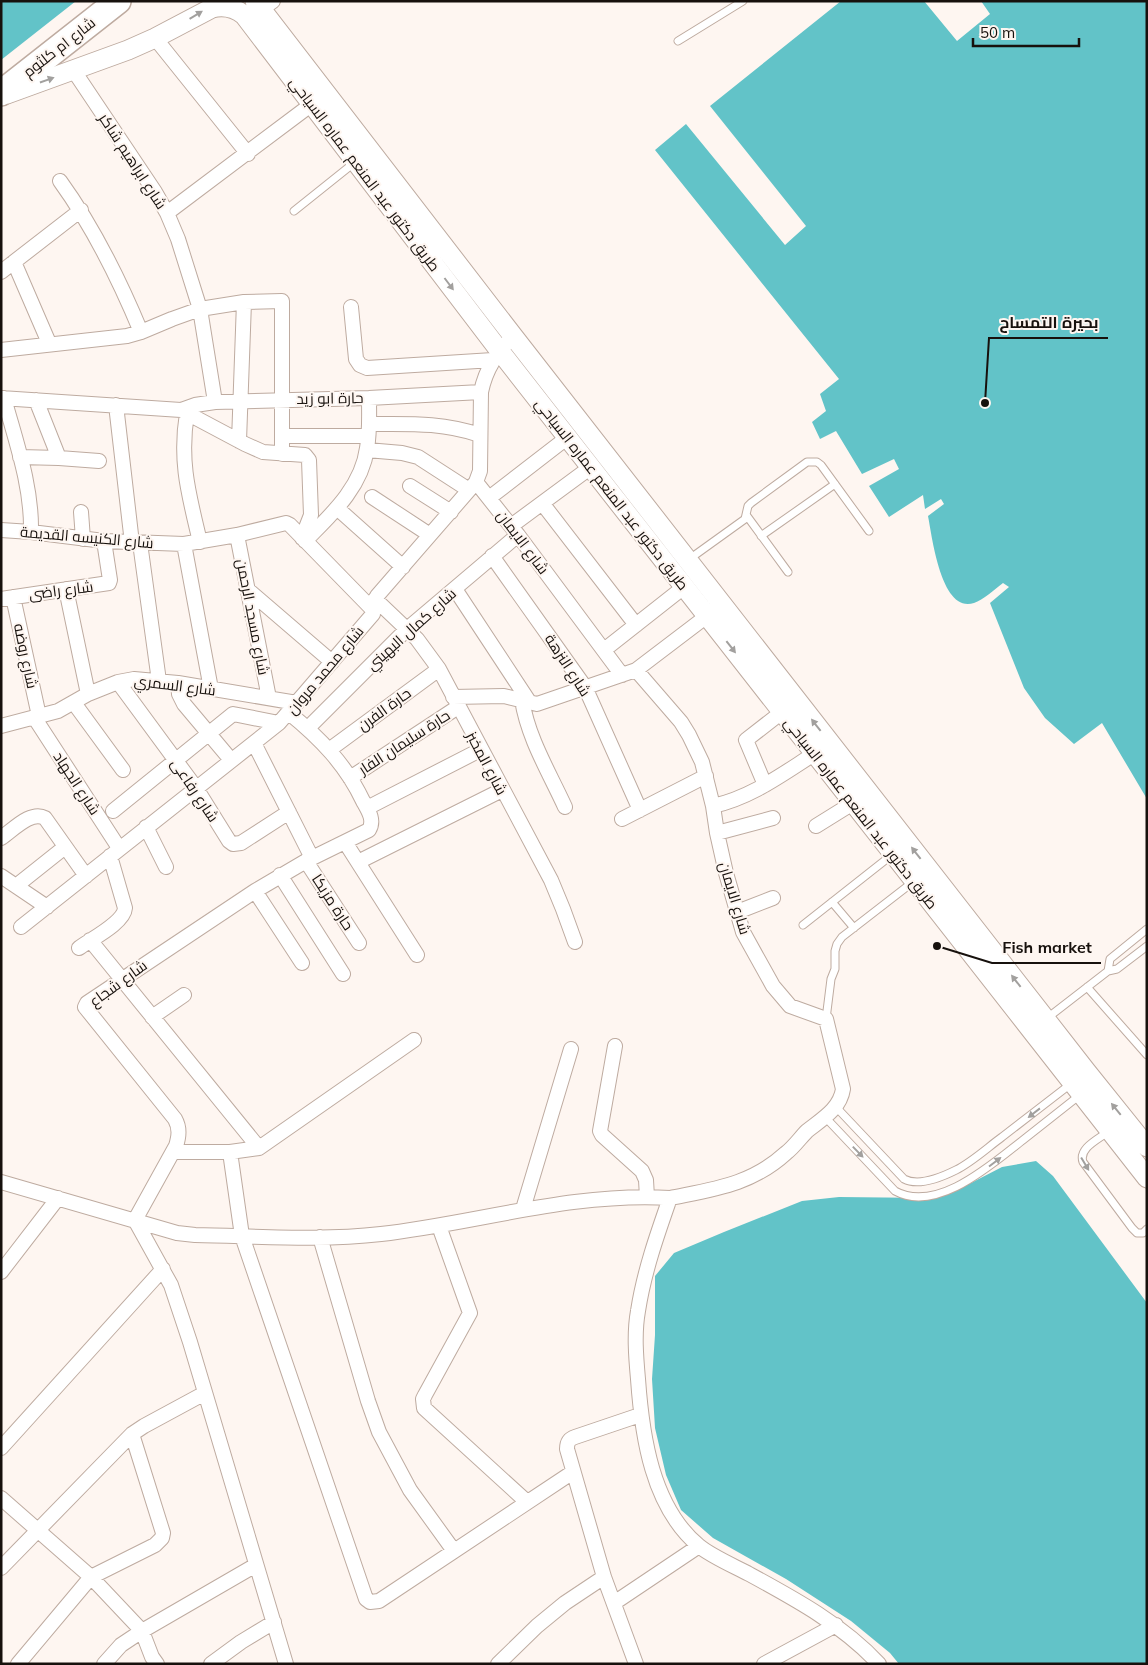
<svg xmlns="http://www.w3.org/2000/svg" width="1148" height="1665" font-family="Mulish,Cairo,sans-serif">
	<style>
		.water { fill: #62c3c8 }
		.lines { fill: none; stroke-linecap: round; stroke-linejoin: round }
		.lane-casing { stroke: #beaba0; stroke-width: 9 }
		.street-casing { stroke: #beaba0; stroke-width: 16 }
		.secondary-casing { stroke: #beaba0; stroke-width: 21 }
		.highway-casing { stroke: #beaba0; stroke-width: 28 }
		.lane { stroke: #fff; stroke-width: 7 }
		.street { stroke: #fff; stroke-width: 14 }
		.secondary { stroke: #fff; stroke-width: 19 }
		.highway { stroke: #fff; stroke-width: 25 }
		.oneway { fill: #a2a09e }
		.labels { text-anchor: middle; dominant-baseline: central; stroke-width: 4; stroke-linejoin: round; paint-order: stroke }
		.street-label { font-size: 15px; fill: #17110d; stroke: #fef6f1 }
		.leader { fill: none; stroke: #17110d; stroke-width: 2 }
		.callout-dot { fill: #17110d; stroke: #fef6f1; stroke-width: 2 }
		.callout-label { font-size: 16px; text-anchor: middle; font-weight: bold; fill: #17110d; stroke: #fef6f1; stroke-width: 4; stroke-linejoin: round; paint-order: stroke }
	</style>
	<rect width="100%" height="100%" fill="#fef6f1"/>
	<path class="water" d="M1,1H76L1,60Z
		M841,1H924L957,41L990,14L981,1H1147V799L1102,723L1074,744L1045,718L1024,688L990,603L1009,587L1003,583C995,589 983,600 974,603C941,614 932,536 928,516L944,504L941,499L925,509L923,495L889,517L869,486L899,469L894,459L862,474L836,431L820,439L812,422L826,411L820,394L839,379L655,150L686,124L785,245L806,226L710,106Z
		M1036,1161L1053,1176L1147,1303V1664H899L890,1653L851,1621L786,1579L713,1538L681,1510L666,1475L655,1428L652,1379L655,1335V1276L674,1253L724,1232L802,1201L839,1197L930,1198L971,1183L1002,1167Z"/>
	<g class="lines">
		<g class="lane-casing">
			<path id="lane" d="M678,41L743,1
				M294,211L354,163
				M747,516L788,572
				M761,536L835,484
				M688,560L745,519L748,506L751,503L807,462H817L821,465L869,531
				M832,902L854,928
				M803,925L893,854
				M1147,929L1110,959L1108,971L1117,969L1147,946
				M1087,987L1147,1055
				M826,1019L831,979L835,969V951L837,944L842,937L913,882
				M1046,1019L1108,971
				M836,1107L904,1179C919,1187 942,1177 956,1170C972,1162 987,1148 1002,1137C1025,1119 1049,1101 1072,1083
				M825,1117L895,1191C937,1214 992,1164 1023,1140C1042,1125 1061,1110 1080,1095
				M1109,1131C1099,1139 1078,1148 1083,1162L1132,1228L1137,1233H1143L1147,1229"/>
		</g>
		<g class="street-casing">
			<path id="street" d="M262,9L273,1
				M155,38L248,154
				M74,71L155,192L167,213L178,239L200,309L215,402
				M60,181C94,228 119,279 141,332
				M167,213L312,104
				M14,262L49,343
				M1,272L81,210
				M351,307L356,359L360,365L367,368L493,360
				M1,350L127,336L141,332L172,319L200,309L244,302L282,301V454
				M1,398L181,410L245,444L263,452L305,455L309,460L311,515L302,538
				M4,398C16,442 32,486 31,532
				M36,400L59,458
				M116,405L132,543
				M181,410L195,405L215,402L369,398L481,392
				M187,413C179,462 189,495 200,542
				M369,424C410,424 441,422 480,435
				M282,436H368
				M239,441L244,302
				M367,450L402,453L418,457L469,490
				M20,457L59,458L99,461
				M476,482L518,535L622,675
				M410,486L451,512
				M372,497L430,535
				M489,498L568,437
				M542,503L636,625
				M337,508L403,567
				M81,512L83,539
				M511,526L591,467
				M1,530L31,532L104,541L184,544L237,535L286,523L290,525L374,611
				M237,535L269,698
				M305,541C331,515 362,487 367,448C370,432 369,414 369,398
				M140,543L159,681
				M184,544L211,689
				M492,556L585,687L640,810
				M66,589L88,694
				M247,589L332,662
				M455,589L530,703
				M13,597L39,716
				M1,599L109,583L110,580L104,541
				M375,599L417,639L439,669L551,880L563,909L575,942
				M604,650L684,587
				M636,670L681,722L689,735L702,762L713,806L717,833L726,873L743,932L773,986L790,1006L826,1019L843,1089C840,1109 822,1119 807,1131C800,1138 794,1147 786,1153C751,1185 714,1189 670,1198C657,1235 644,1272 638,1311C634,1333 636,1357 638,1379C642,1436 652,1507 699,1546C711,1556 734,1566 749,1574C795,1599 843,1625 879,1664
				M118,682L196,788L229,841L233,844L241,843L289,812
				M178,683L179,694L184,704L231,760
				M453,697L504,696L537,704L636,670L707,616
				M522,700C528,738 549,772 565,807
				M74,703L123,770
				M34,717L119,848
				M1,726L58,711L88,694L118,682L134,679L178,683L297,703
				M308,728L407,629L518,535
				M254,743L312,858
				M329,750L439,669
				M350,778L458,707
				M765,785L746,740L782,712
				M713,806C752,797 781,775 814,754
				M367,808L480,750
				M113,811L233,714L279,723
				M622,819L706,776
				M816,826L853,803
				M146,827L166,867
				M717,833L773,818
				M1,838C13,830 31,810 45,818L86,876
				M345,842L417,955
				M306,861L359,943
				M358,862L502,790
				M280,875L343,974
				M1,876L47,907
				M16,886L65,847
				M255,891L302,963
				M737,912L773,898
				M21,927L279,723L373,614L377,596L476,482L480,471L481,392C486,368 497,353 513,336
				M90,940L259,1148
				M79,948C91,939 124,923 125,908L110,856
				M152,1017L184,995
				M615,1046L600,1131L602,1135L642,1171L646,1180L647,1197
				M173,1152H230L259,1148L414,1040
				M230,1152L242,1236L366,1599L370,1602L379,1601L573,1472
				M1,1182L177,1233L195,1235C257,1236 320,1241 381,1234C477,1223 572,1192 670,1198
				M523,1209L571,1049
				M439,1226L470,1313L425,1395L423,1399L424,1408L527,1502
				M320,1237L368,1401L379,1432L410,1490L454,1551
				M1,1272L58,1198
				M1,1448L163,1269
				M1,1498L91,1577L142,1631L256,1565
				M1,1568L132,1434L144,1426L205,1393
				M614,1603L699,1546
				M18,1664L91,1577L155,1545L162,1538L163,1533L132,1434
				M104,1664L121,1645L142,1631L152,1657L157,1664
				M211,1664L241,1642L274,1622
				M286,1664L190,1342L171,1285L135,1220L176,1146C179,1136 180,1128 175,1119L85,1007L87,1003L255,891L306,861L369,830C375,820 368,810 363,801C346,765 320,738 289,713
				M498,1664L537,1626L565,1603L604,1577
				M636,1664L604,1577L567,1449C567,1442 569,1439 575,1437L640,1415
				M764,1664L836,1625"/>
		</g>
		<g class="secondary-casing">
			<path id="secondary" d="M255,1L513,336L1086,1071L1147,1147
				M7,94L128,50L155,38L212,8C224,5 234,7 244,15L499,350L1147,1178"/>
		</g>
		<g class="highway-casing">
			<path id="highway" d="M1,93L118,1"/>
		</g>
		<use href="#lane" class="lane"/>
		<use href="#street" class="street"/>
		<use href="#secondary" class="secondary"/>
		<use href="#highway" class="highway"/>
	</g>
	<defs><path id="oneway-solid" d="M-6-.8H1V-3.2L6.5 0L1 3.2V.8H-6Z" transform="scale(1.25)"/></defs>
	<g class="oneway">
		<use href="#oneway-solid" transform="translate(196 15) rotate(-31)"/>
		<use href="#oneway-solid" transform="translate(47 80) rotate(-19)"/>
		<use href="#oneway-solid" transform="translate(449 284) rotate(53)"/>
		<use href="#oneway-solid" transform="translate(731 647) rotate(52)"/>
		<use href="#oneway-solid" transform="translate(816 725) rotate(-128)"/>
		<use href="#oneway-solid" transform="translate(916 853) rotate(-128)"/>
		<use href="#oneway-solid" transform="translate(1016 981) rotate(-128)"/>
		<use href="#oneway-solid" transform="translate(1116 1109) rotate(-129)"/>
		<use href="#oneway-solid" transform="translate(1034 1113) rotate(142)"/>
		<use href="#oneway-solid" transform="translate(858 1152) rotate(46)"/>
		<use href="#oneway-solid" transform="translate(995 1162) rotate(-37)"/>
		<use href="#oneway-solid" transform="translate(1085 1164) rotate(59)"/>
	</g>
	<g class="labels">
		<g class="street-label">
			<text transform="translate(59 47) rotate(-38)">شارع ام كلثوم</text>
			<text transform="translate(133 161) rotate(57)">شارع ابراهيم شاكر</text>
			<text transform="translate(365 174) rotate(53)">طريق دكتور عبد المنعم عماره السياحي</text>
			<text transform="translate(330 398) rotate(-1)">حارة ابو زيد</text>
			<text transform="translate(612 494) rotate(52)">طريق دكتور عبد المنعم عماره السياحي</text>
			<text transform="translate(87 537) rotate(5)">شارع الكنيسه القديمة</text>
			<text transform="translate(523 542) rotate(53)">شارع الايمان</text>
			<text transform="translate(61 590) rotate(-7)">شارع راضى</text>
			<text transform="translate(253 617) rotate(79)">شارع مسجد الرحمن</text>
			<text transform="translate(411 629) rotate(-42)">شارع كمال البهيني</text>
			<text transform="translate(26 656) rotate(78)">شارع روضه</text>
			<text transform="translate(568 665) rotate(57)">شارع النزهة</text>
			<text transform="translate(325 670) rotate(-50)">شارع محمد مروان</text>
			<text transform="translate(175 685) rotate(7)">شارع السمري</text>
			<text transform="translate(384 709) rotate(-36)">حارة الفرن</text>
			<text transform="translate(404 742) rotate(-33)">حارة سليمان الفار</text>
			<text transform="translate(487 763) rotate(62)">شارع المخبز</text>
			<text transform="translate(77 783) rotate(57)">شارع الجهاد</text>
			<text transform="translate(195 790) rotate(56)">شارع رفاعى</text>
			<text transform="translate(861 813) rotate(52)">طريق دكتور عبد المنعم عماره السياحي</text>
			<text transform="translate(735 898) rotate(73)">شارع الايمان</text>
			<text transform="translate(333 902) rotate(57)">حارة مزيكا</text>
			<text transform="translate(118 983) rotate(-36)">شارع شجاع</text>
		</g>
	</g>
	<path class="leader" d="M985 403L989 338H1108M937 946L992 963H1101"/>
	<g class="callout-dot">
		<circle cx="985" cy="403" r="5"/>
		<circle cx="937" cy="946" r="5"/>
	</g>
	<g class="callout-label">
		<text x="1049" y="328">بحيرة التمساح</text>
		<text x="1047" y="953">Fish market</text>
	</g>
	<rect width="1148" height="1665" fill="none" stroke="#17110d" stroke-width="5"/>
	<path d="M973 38v8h106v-8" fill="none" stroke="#17110d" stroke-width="2.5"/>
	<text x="980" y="38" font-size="15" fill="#17110d" stroke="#fef6f1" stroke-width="4" paint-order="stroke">50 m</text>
</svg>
